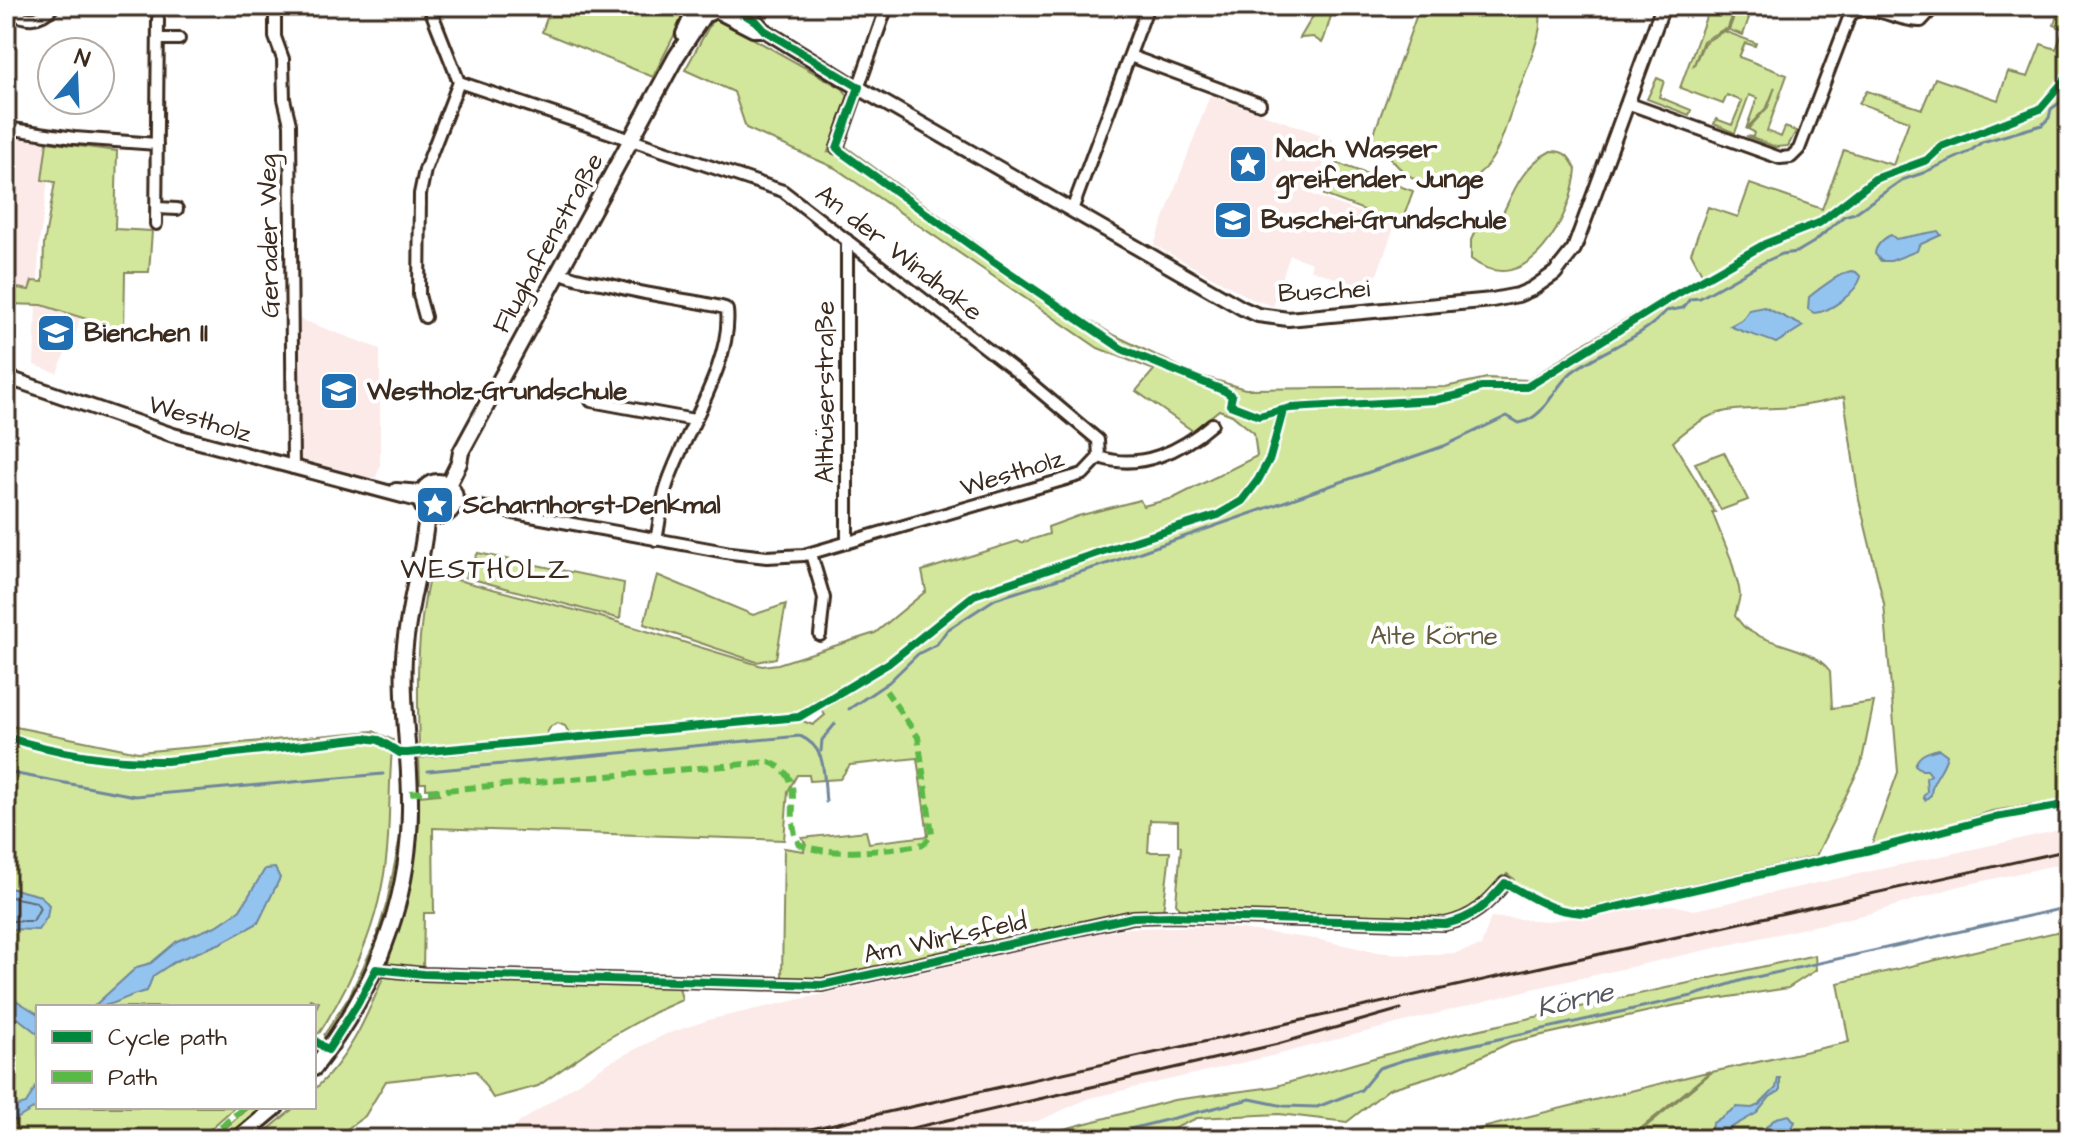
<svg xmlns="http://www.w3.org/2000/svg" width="2075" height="1145" font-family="'Architects Daughter',sans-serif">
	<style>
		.built { fill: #fceae9 }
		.green { fill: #d2e79c; stroke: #86885d; stroke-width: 2 }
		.water { fill: #93c4ef; stroke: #70869b; stroke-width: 2 }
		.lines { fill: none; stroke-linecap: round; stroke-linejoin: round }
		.shore { stroke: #5e6872; stroke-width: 2 }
		.stream { stroke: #70869b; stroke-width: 3 }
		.minor-casing { stroke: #3b2a1e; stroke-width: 16 }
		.tertiary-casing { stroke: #3b2a1e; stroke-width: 18 }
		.secondary-casing { stroke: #3b2a1e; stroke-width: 20 }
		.minor { stroke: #fff; stroke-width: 10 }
		.tertiary { stroke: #fff; stroke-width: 12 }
		.secondary { stroke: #fff; stroke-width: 14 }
		.rail { stroke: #3b2a1e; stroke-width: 3 }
		.quiet { stroke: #58b947; stroke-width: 6; stroke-dasharray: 12 6; stroke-linecap: butt }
		.cycleway-casing { stroke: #fff; stroke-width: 13 }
		.cycleway { stroke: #00873e; stroke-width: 8 }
		.labels { text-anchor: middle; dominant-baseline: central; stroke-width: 8; stroke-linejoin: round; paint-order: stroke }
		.poi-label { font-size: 26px; font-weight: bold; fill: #3b2a1e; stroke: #fff; text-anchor: start }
		.street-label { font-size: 26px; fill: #3b2a1e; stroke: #fff }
		.park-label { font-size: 26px; fill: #61593e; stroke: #fff }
		.neighbourhood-label { font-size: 28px; letter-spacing: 2px; fill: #3b2a1e; stroke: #fff }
		.water-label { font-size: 28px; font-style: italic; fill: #55585d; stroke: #fff }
	</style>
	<rect width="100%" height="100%" fill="#fff"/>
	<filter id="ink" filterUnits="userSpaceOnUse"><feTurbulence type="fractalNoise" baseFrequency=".0125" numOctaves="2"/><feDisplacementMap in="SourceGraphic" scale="16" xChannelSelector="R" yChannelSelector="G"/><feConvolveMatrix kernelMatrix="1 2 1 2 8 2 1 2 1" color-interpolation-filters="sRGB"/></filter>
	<g filter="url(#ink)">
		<path class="built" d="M1210,95L1333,139L1313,195L1395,225L1371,291L1310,269L1312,263L1290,255L1273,306L1252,299L1154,245Z
			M6,137L47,142L43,179L48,180L39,245L38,282L32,281L30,290L6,286Z
			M36,304L80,318L71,351L66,350L57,373L34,365Z
			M297,318L380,349V467L376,477L372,478L298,458Z
			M2069,828V862L1956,887L1872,913L1532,989L1280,1054L1090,1098L1038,1121L929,1139H495L608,1063L666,1034L712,1019L1088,935L1131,928L1218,926L1315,939L1377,952L1411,955L1455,953L1481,946L1491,917L1548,921L1673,905L1694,910Z"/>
		<path class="green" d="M551,6H685L687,10L653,77L542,32Z
			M1319,6L1333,9C1330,18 1326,36 1322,43L1313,37L1300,38Z
			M1420,6H1539C1541,16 1541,26 1538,36C1532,60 1521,83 1513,106C1506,124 1501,147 1489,163C1459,202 1404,188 1384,147L1371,142Z
			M1710,6H1736L1727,30L1724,29L1703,41L1693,67L1704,43L1724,31L1756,43L1755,46L1745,43L1739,57L1787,75L1767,131L1781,137L1785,127L1796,131L1788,146L1776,147L1746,136L1753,137L1754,132L1748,129L1768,107L1775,87L1767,107L1746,129L1757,98L1749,95L1735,133L1714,124L1716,119L1732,125L1742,101L1727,95L1723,104L1680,88Z
			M1738,6L1760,11L1759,14L1751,12L1743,35L1729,30Z
			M2060,6H2069V799L1992,811L1924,833L1872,844L1898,772L1884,604L1859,500L1844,397C1822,402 1799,408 1776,408C1726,410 1712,407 1673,442L1715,512H1712L1731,559L1739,588L1740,596L1735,616C1739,621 1743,627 1748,630C1773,647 1811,646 1830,671L1832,708L1874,702L1861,765L1816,856L1575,911L1551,906L1513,882L1514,879L1507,874C1489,901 1479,909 1449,921L1182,912L1176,903L1181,847L1178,845V821L1150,820L1148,852H1170L1163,912L831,981L782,978L784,848L804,851L805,843L802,838L866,831L869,843L928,836L917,758L850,765L840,779L810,781L809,775H797L788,791L784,840L433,828L434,913H424L423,970L387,966L409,891L419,823V796L440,794L437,788L426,789V783H420L419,758L800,720L813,725L825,715L821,709L802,717L797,712L571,736L565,726L558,723L551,726L545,736L532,740L422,750L419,746C417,683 416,635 430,573L594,615L762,666L778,664L875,633L926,591L922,571L1018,541L1021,543L1049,534L1048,527L1078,516L1140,500L1143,506L1174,498L1257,456L1254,433L1232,415L1219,410L1193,431L1136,391L1154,370L1098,348L835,168L746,128L734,92L685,70L713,19L720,20L843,89L848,96L828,152L845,146L1042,291L1112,334L1195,374L1245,389L1445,387L1487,378L1528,380L1585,343L1702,274L1691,253L1708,207L1738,217L1750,184L1822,209L1844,150L1893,165L1909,121L1859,103L1867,91L1922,109L1935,78L1998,100L2008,72L2028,77L2041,44L2056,49L2064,29L2054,25Z
			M1657,78L1664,81L1659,97L1691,110L1689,115L1647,99Z
			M47,142L117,151L115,229L152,231L149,272H125L124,331L42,305L6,304V286L29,290L32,281L43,282L44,244L55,182L42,180Z
			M1551,151C1566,151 1569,156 1576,169C1573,216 1526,303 1471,259V240L1481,218L1503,213C1515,187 1525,164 1551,151Z
			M1337,163L1413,191L1401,224L1324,195Z
			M1724,452L1748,500L1721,510L1695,463Z
			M478,553L624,583L620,619L465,577Z
			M657,575L753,615L786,604L776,658L757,662L644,624Z
			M6,725L138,752L373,731L393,740C389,773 390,805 388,838C384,910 358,972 320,1032L314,1036V1012L319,1002L310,999L307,1007H38V1107H235L199,1139H6Z
			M401,833C402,892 377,953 349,1004C342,1016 335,1032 324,1039V1035L349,997L375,942L387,902Z
			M2069,929V1139H1631L1712,1072L1849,1042L1838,983Z
			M1815,955L1816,970L1788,988L1677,1005L1511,1042L1455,1069L1389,1089L1347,1122L1279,1114L1197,1118L1151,1139L1030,1138L1174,1100L1273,1087L1454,1035Z
			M384,976L679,987L682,1000L655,1012L598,1044L538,1086L493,1098L476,1071L386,1081L365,1116L333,1139H257L295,1107H314V1090C349,1059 366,1018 384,976Z
			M1711,1071L1628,1139H1480L1478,1129Z
			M249,1107H264L226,1139H213Z"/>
		<path class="water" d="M1938,231L1941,235L1919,245L1917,251L1891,261H1881L1875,254C1875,246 1885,237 1891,235L1896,239Z
			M1851,271L1856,272L1861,277C1856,293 1830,312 1814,313L1808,309L1809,297C1819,289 1840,273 1851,271Z
			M1764,307L1803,326L1776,343C1760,336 1746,334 1730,326L1743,319L1749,310Z
			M1939,749L1947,755C1944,771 1931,779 1931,795L1925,800L1923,797L1927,791L1926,778L1931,775L1927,770H1922L1915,765C1919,754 1927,752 1939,749Z
			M275,868L280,878L258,923L221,943L176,961L153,976L147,991C125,995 115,1007 93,1007L137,967L151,963L177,941L218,925L240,910L265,869Z
			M6,887L41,896L49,905L47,917L38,930L6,929Z
			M6,994L38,1014V1034L6,1009Z
			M1778,1078H1780V1091L1770,1097L1757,1113L1725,1131L1723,1139H1710L1709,1132L1713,1123L1737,1107L1752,1108L1759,1105L1776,1088Z
			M36,1086L38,1106L10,1123H6V1109L26,1104Z
			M1789,1115L1795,1122L1786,1139H1753L1776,1118Z"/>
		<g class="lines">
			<path class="shore" d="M6,896L36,902L40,908L33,921H6"/>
			<path class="stream" d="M849,709L889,682L918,654L937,644L947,630L995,599L1109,563L1444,446L1507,416L1519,423C1546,418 1553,387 1572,372C1601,350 1642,339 1666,311L1683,308L1690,299L1700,298L1764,262L1782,254L1797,252L1814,242L1844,216L1855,213L1902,180L1923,173L1969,152L1982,142L2042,125L2049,118L2051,109L2069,96
				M821,751L822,740L835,724
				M428,771L800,736C828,748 823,775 826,802
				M6,772L135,796L383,774
				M1102,1139L1106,1135L1250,1099L1284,1106L1317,1107L1361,1090L1379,1068L1404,1060L1692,996L1743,980L2069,907"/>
			<g class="minor-casing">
				<path id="minor" d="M275,6V37L283,59L284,99L290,124L293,468
					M429,6L459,82L783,191L1017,372L1098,440L1099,457
					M6,11C25,20 39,23 54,6
					M158,39H179
					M1130,56L1260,104
					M1627,103L1780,158L1791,157L1799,149L1850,15C1869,0 1897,22 1921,21L1935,6
					M6,128L74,138L157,144
					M837,148L887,6
					M157,208L177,209
					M1072,210L1148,6
					M156,224L158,19
					M847,240V543
					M560,272C577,281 596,281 615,286C649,296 689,299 725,308L727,310C733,362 683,435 667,485C661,502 660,522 656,540
					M425,317L419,295L420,194L425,170L459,82
					M591,401L694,420
					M1099,457C1140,471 1181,451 1212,424
					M454,502L731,553L767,557L804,555L1083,474L1099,457
					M811,554L824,598L820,635
					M376,969L423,974L822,985L1133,917L1171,916L1445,924C1474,918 1487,904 1505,883"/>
			</g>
			<g class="tertiary-casing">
				<path id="tertiary" d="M731,6L757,22L764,30L845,80L1242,308L1258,315L1288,319L1492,300L1518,295L1532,289L1555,273L1574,249L1663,6
					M716,11L753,30H764
					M6,377L173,435L421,501
					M396,490L422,492"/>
			</g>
			<g class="secondary-casing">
				<path id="secondary" d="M697,9L709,13L721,6
					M684,34L696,8
					M421 499a17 17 0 1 1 34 0a17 17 0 1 1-34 0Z
					M448,485L459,463L461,452L676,57L705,13
					M314,1068C373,992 409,907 410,810C411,759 401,708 404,657C406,622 415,589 421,555C424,541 425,527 428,513
					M238,1139L276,1107"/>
			</g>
			<use href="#minor" class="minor"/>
			<use href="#tertiary" class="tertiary"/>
			<use href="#secondary" class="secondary"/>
			<path class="rail" d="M738,1139L777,1130
				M766,1139L2069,850
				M865,1139L1278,1044L1401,1009"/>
			<path class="quiet" d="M410,793L769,762C810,777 782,814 799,844C827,858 893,850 924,844L932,834L918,737L886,691
				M207,1139L244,1107"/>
			<g class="cycleway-casing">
				<path id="cycleway" d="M731,6L757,22L764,30L859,87L837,148L841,152L991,260L1122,349L1225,391L1232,396L1230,405L1259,416L1290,408L1435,400L1459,395L1481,387H1527L1675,295L1765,244L1819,223L1875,179L1927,160L1941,147L2040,109L2069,75
					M6,737C57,753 113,762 167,761L364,738L379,740L400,753H407L799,717L889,663L974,595L1109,549L1218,515L1242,501L1258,480L1270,458L1283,411
					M314,1040L328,1050L357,1005L376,969L423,974L822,985L1133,917L1171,916L1445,924C1474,918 1487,904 1505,883C1538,900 1551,913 1590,913L1870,850L1996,817L2069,804"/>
			</g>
			<use href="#cycleway" class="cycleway"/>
		</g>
	</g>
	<defs>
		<g id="sight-square" transform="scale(2)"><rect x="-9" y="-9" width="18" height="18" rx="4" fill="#1f6fb2" stroke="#fff"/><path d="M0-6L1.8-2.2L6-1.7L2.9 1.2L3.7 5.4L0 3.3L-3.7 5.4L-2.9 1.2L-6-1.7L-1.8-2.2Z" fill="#fff"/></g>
		<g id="school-square" transform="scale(2)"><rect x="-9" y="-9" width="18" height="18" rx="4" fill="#1f6fb2" stroke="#fff"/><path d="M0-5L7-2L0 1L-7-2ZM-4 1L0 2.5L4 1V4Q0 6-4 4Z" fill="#fff"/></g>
	</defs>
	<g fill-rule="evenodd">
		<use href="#sight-square" x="1248" y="164"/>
		<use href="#school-square" x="1233" y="220"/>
		<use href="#school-square" x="56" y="333"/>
		<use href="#school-square" x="339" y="391"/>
		<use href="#sight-square" x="435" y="505"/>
	</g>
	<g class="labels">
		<g class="poi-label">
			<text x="1276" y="149">Nach Wasser<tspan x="1276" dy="30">greifender Junge</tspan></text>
			<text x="1261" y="220">Buschei-Grundschule</text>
			<text x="84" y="333">Bienchen II</text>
			<text x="367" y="391">Westholz-Grundschule</text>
			<text x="463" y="505">Scharnhorst-Denkmal</text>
		</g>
		<g class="street-label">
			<text transform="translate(269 236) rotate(-91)">Gerader Weg</text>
			<text transform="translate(548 243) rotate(-61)">Flughafenstraße</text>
			<text transform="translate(899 253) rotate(38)">An der Windhake</text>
			<text transform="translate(1324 291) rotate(-3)">Buschei</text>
			<text transform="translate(825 392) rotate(-90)">Althüserstraße</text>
			<text transform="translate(200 419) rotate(17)">Westholz</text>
			<text transform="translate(1012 473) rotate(-17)">Westholz</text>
			<text transform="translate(945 938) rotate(-12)">Am Wirksfeld</text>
		</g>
		<g class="park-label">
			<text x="1434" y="636">Alte Körne</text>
		</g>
		<g class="neighbourhood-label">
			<text x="486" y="569">WESTHOLZ</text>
		</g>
		<g class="water-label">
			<text transform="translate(1575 1000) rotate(-13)">Körne</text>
		</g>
	</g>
	<rect width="2075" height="1145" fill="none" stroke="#fff" stroke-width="32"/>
	<rect x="16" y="16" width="2043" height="1113" fill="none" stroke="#3b2a1e" stroke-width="3" filter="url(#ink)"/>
	<rect x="36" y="1005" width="280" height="104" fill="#ffffff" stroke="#b1aaa5" stroke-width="2"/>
	<rect x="52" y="1031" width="40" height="12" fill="#00873e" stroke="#b1aaa5" stroke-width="2"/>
	<text x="108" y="1045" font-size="24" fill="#3b2a1e">Cycle path</text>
	<rect x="52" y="1071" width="40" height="12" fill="#58b947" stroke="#b1aaa5" stroke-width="2"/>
	<text x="108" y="1085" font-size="24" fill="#3b2a1e">Path</text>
	<g transform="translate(76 76) rotate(19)"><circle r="38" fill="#ffffff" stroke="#b1aaa5" stroke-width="2"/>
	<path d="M0-6L14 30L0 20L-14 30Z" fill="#1f6fb2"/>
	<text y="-12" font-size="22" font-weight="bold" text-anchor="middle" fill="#3b2a1e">N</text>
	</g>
</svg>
